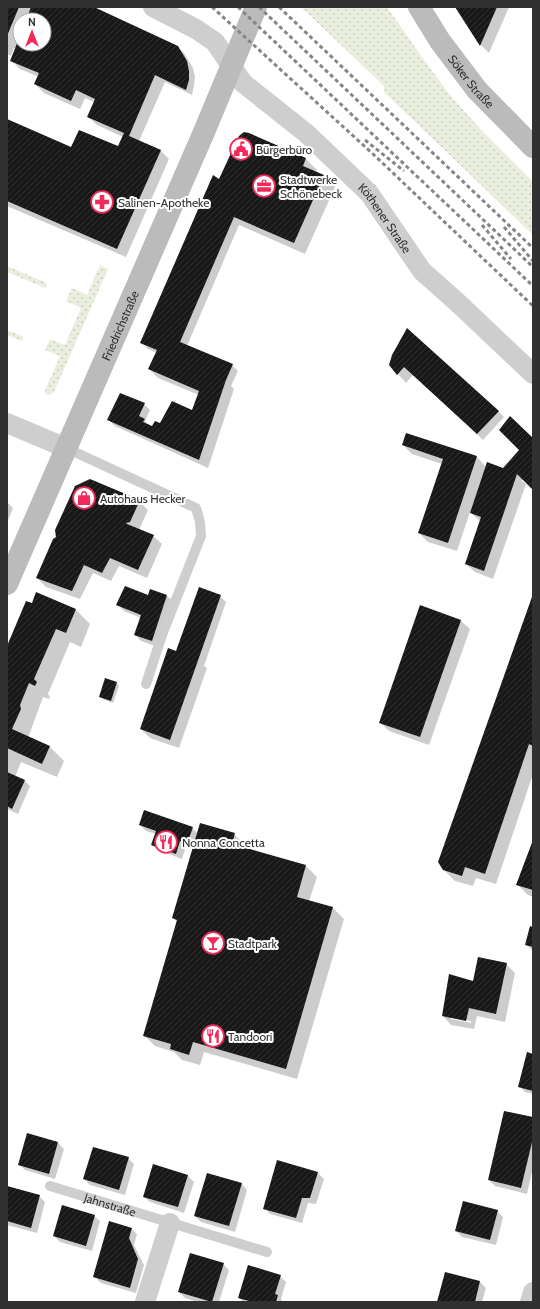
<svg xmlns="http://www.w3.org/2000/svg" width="540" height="1309" font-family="Cabin,sans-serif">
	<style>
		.grass { fill: url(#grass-dots) }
		.shadow { fill: #0003; fill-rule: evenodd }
		.building { fill: url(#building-hatch) }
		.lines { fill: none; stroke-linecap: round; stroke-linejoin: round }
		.lane { stroke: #cecece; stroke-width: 10 }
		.street { stroke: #cecece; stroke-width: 20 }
		.secondary { stroke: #bbb; stroke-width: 22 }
		.rail { stroke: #868686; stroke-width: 3; stroke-dasharray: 4 3; stroke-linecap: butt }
		.labels { text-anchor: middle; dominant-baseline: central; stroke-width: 4; stroke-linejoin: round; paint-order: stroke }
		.street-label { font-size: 12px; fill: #313131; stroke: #fff }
		.poi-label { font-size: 12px; fill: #313131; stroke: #fff; text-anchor: start }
	</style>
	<defs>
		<pattern id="grass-dots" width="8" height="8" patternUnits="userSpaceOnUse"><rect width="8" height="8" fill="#eaeede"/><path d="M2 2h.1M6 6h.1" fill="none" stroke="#c9cdbf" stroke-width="1.8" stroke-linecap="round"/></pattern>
		<pattern id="building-hatch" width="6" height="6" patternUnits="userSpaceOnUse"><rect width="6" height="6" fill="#181818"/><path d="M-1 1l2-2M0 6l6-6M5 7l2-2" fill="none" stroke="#313131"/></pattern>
	</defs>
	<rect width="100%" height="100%" fill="#fff"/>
	<path class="grass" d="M301,7H387L419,53L449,94L483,132L533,182V235L384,92V86Z
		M100,265L108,269L54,392L48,395L44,393L60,356L45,350L50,339L65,345L81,308L66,301L72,288L87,295Z
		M7,266L47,283L45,288L7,272Z
		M7,330L24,337L22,341L7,335Z"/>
	<path class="shadow" d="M7,7H92L177,47L184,53L193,68L195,77L194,86L192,95L165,82L139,141L160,150L169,159L126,257L7,206V120L72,148H118L123,137L97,125L88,117L94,102L85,98L80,109L44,93L35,84L39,77L20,69L11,60L16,48H14L11,56L7,54ZM20,20H44V44H20Z
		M456,7H509L489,53L481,45Z
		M249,134L306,159L317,170L316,172L324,176L335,187L305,254L239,225L187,346L232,365L238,371L231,386L234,389L208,468L115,426L109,420L144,404L150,410L145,421L151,427L192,412L199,395L158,378L149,369L157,353L148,349L142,343L219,180Z
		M392,356L498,411L504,417L483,440L413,375L406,383L390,365Z
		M407,434L477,457L486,467L508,472L533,439V488L524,480H521L526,484L493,579L475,572L466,564L481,522L470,512L457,551L428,542L419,533L442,464L412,454L403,445Z
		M139,501L148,510L139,530L153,536L162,544L147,578L119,566L111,581L93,573L80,599L46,587L37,578L57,537Z
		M7,502L13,508L7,523Z
		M37,593L76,610L90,624L81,647L70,642L48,694L50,697L49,699L43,697L28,738L50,747L64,761L57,777L21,762L15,777L24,780L30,786L18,814L7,809V647L32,604Z
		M148,596H167L173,601L158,647L141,641L135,635L141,618L124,611L118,605Z
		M220,596L226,602L204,666L207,668L179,748L150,738L141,729L177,652Z
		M533,596V774L496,884L476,878L473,886L455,881L444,870Z
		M421,607L461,621L470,629L429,745L389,731L380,722Z
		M117,683L119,686L113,703L103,699L100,697Z
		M140,825L192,828L198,834H234L245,845L244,848L306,866L317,877L309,901L333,908L344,919L297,1079L204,1052L200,1065L182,1060L174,1052L155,1046L144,1035L177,922L174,918L194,849L186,846L182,859L158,850L152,844L156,834L146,831Z
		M533,842V897L528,895L517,884Z
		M533,928V951L526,944Z
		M506,964L515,973L505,1022L477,1016L474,1029L451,1025L443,1016L473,982ZM451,1017L471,1021V1023L451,1019Z
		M533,1055V1094L525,1092L519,1086Z
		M533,1118V1167L527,1194L495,1186L489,1180Z
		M28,1134L58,1143L64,1149L55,1179L25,1170L19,1164Z
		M128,1158L134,1164L125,1195L90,1185L84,1179Z
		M318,1173L324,1179L316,1204L308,1203L302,1223L270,1214L264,1208Z
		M188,1176L194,1182L184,1213L150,1202L144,1197Z
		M242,1184L247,1190L235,1232L201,1222L195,1216Z
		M7,1187L39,1196L45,1202L37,1233L7,1225Z
		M497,1211L503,1217L496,1245L462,1237L456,1231Z
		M94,1216L100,1221L92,1251L60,1242L54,1236Z
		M131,1228L137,1234L134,1245L144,1265L136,1293L101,1283L95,1277Z
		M223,1264L229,1270L219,1302H197L185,1298L179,1292Z
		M280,1276L286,1282L281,1299L283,1302H255L245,1299V1301L248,1302H243L239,1297Z
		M480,1282L486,1288L482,1302H438Z"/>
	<path class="building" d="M7,7H19L7,36Z
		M31,7H94L178,46L187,61L189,71V80L186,90L155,75L129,136L161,150L117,249L7,201V119L71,147L79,130L118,146L124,133L87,117L95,99L76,90L71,101L34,84L39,73L10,61L20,36V44H44V20H26Z
		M455,7H497L480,46Z
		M244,132L249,133L306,158L303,166L324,175L294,243L234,217L180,342L233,364L226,380L199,460L107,420L120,393L145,403L139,416L145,419L143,422L152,426L155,421L160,423L172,401L192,410L199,391L148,369L157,350L140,343L213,175L219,179L239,136Z
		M407,328L499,411L477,434L404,367L397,375L389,365L392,355Z
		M510,416L533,438V490L517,474L484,571L465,564L481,517L470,513L487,462L503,468L519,450L499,430Z
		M406,433L477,456L448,543L418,533L443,459L402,445Z
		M90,479L140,500L130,522L126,523L127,524L154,535L138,570L110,558L102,573L84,565L72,591L36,578L53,539L56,537L55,530L75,486Z
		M125,586L148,595L150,589L167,595L152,641L134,635L141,615L116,605Z
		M199,587L221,595L170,740L140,729L168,648L176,651Z
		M36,592L76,609L66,633L56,629L34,679L37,682L35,686L29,683L20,705L21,709L12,729L50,746L42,764L7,748V646L26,601L32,603Z
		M533,594V746L529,744L485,874L465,867L462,876L443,870L438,862Z
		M420,605L461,620L420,737L379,723Z
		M105,678L117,682L111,701L99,697Z
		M7,772L25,780L12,809L7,806Z
		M144,810L193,827L187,844L180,841L176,854L151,845L156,831L139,825Z
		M200,823L235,833L232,844L306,865L297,897L333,907L286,1069L193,1042L189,1055L170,1049L171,1044L143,1036L177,920L172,918Z
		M533,840V890L516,885Z
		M530,926L533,927V947L525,945Z
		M478,957L507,963L496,1014L469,1008L466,1021L442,1016L449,974L473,981Z
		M527,1052L533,1054V1091L518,1087Z
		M504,1111L533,1117V1138L521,1188L488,1180Z
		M27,1133L58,1142L49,1174L18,1165Z
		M93,1147L129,1157L119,1190L83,1179Z
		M277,1160L318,1172L310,1198H302L296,1218L263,1209Z
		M153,1164L188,1175L178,1207L143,1197Z
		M207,1173L242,1183L229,1226L194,1216Z
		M7,1186L40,1195L31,1228L7,1221Z
		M463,1201L498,1210L490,1240L455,1231Z
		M62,1205L95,1215L86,1246L53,1236Z
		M109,1221L132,1228L129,1238L138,1259L130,1288L93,1277Z
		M190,1253L224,1263L212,1302L178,1292Z
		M248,1265L281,1275L275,1294L278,1295L276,1302H252L238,1298Z
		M445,1272L480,1281L475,1302H437Z"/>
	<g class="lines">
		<g class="lane">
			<path d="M66,448L196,508L200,522L201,536L162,635L146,684"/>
			<path id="s1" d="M50,1186L267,1252"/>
		</g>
		<g class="street">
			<path id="s2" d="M153,7L196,29L215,42L243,83L306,133L369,193L422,271L458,303L533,374"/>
			<path d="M7,423L66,448"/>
			<path d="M145,1302L170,1223"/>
			<path d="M530,1302L533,1292"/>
		</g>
		<g class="secondary">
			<path id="s3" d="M419,7L440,41L477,90L533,147"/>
			<path id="s4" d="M7,584L204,132L256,7"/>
		</g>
		<path class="rail" d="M212,7L373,154L533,306
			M238,7L533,286
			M259,7L533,267
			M279,7L533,248
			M365,140L404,171
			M482,225L511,259
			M504,227L533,261"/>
	</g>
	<defs>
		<g id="civic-ring" transform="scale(1.15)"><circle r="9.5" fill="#fff" stroke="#f12a5a" stroke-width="1.5"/><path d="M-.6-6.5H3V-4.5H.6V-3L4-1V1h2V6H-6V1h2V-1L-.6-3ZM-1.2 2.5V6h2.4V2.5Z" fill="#f12a5a"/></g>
		<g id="office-ring" transform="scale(1.15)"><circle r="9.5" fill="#fff" stroke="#f12a5a" stroke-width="1.5"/><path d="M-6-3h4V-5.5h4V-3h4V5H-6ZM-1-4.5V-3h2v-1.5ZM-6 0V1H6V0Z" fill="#f12a5a"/></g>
		<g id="pharmacy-ring" transform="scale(1.15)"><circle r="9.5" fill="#fff" stroke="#f12a5a" stroke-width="1.5"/><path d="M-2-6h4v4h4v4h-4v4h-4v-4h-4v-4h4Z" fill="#f12a5a"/></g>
		<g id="shop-ring" transform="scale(1.15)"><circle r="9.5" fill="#fff" stroke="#f12a5a" stroke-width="1.5"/><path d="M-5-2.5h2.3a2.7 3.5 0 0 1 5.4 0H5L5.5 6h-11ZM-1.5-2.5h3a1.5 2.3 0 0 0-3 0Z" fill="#f12a5a"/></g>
		<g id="restaurant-ring" transform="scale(1.15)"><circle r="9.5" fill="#fff" stroke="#f12a5a" stroke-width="1.5"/><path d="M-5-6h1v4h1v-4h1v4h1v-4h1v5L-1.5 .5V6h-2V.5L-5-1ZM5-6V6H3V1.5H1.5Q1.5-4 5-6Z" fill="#f12a5a"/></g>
		<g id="bar-ring" transform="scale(1.15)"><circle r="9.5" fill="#fff" stroke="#f12a5a" stroke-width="1.5"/><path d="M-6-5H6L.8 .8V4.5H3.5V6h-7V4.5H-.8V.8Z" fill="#f12a5a"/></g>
	</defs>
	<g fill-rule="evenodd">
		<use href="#civic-ring" x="241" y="149"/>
		<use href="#office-ring" x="264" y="186"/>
		<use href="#pharmacy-ring" x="102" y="202"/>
		<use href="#shop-ring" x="84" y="498"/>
		<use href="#restaurant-ring" x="166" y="842"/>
		<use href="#bar-ring" x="213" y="943"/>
		<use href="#restaurant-ring" x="213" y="1036"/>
	</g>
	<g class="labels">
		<g class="street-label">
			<text stroke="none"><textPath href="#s3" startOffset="91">Söker Straße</textPath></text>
			<text stroke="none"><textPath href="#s2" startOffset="318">Köthener Straße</textPath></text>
			<text stroke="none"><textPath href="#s4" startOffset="282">Friedrichstraße</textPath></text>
			<text stroke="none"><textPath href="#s1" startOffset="63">Jahnstraße</textPath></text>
		</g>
		<g class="poi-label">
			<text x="256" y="149">Bürgerbüro</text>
			<text x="280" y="179">Stadtwerke<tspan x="280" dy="14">Schönebeck</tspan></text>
			<text x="118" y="202">Salinen-Apotheke</text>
			<text x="100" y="498">Autohaus Hecker</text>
			<text x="182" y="842">Nonna Concetta</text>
			<text x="228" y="943">Stadtpark</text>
			<text x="228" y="1036">Tandoori</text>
		</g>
	</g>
	<rect width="540" height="1309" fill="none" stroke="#313131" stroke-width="16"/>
	<g transform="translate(32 32)"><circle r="19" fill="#ffffff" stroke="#adadad"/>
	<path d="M0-3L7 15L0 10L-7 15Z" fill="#f12a5a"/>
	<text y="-6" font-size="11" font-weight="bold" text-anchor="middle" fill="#313131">N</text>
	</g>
</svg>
